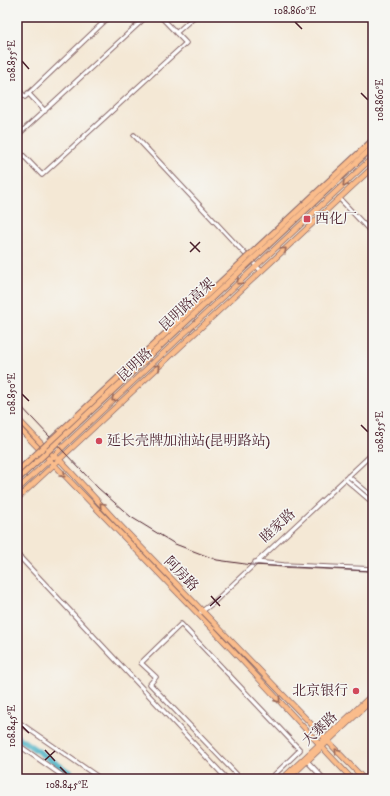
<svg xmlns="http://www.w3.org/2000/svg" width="390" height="796" font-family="'IM FELL DW Pica','Noto Serif SC',serif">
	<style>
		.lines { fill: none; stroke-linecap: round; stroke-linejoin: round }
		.river { stroke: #46b0c4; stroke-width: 6 }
		.minor-casing { stroke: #866566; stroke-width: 5.5 }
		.major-casing { stroke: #866566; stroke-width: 6 }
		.minor { stroke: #fff; stroke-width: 3.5 }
		.major { stroke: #fabc8b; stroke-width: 4.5 }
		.rail { stroke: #4a1f2b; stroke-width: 1 }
		.highway-bridge-casing { stroke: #866566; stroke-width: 7; stroke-linecap: butt }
		.highway-bridge { stroke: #fabc8b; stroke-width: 5 }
		.oneway { stroke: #996656 }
		.ticks { fill: none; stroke: #4a1f2b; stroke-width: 1.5 }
		.poi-dot { fill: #d1495b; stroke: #f6f6f2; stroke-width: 1.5 }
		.labels { text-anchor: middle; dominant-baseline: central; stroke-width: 3; stroke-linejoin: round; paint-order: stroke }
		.poi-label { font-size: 14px; fill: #4a1f2b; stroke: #f6f6f2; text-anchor: start }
		.street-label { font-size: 14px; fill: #4a1f2b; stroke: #f6f6f2 }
		.neatline { fill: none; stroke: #4a1f2b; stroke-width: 1.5 }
		.ticks-label { font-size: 10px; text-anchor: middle; fill: #4a1f2b }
	</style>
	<rect width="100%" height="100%" fill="#f6f6f2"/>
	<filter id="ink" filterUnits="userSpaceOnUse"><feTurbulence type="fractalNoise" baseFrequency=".025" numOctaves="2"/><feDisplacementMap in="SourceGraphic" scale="8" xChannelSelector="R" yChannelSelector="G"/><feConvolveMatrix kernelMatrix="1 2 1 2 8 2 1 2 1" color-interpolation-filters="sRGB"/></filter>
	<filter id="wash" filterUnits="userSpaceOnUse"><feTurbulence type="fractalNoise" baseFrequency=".012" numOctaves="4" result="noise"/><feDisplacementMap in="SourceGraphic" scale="16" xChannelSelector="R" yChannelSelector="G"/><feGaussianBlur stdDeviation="0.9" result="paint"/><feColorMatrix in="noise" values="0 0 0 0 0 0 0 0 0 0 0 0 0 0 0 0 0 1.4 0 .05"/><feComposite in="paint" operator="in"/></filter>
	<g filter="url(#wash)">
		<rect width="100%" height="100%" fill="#f4e8d5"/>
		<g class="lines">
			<path class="river" d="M17,737L79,779"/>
		</g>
	</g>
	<g filter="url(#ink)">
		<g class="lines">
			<g class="minor-casing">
				<path id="minor" d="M176,33L194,17
					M17,88L25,97L109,17
					M28,93L45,111
					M134,135L261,271
					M17,136L146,17
					M17,149L42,175L186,43L161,17
					M339,198L373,234
					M348,476L373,497
					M345,479L373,503
					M17,554L226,778
					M255,562L284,565L373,569
					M201,612L213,603L373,453
					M17,721L101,779
					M17,744L67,779
					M307,761L324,779
					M241,779L150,684L156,677L141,663L181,624L300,750L270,779"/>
			</g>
			<g class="major-casing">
				<path id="major" d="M17,418L53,456L59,459L116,521L364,779
					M17,426C77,489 137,551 197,613C250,668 300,724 352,779
					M17,490L373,157
					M17,499L373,167
					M282,779L373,694
					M288,779L373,699"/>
			</g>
			<use href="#minor" class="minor"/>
			<use href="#major" class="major"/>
			<path class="rail" d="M17,402L98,488L131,517L175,544L217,560L252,565L373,571"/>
			<g class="highway-bridge-casing">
				<path id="highway-bridge" d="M17,472L373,140
					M17,480L373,147"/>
			</g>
			<use href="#highway-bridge" class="highway-bridge"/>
		</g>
		<defs><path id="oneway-chevron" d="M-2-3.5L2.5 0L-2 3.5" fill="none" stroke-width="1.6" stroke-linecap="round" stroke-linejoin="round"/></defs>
		<g class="oneway">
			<use href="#oneway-chevron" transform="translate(345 184) rotate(136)"/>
			<use href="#oneway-chevron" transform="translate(284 250) rotate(-43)"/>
			<use href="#oneway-chevron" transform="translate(239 282) rotate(137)"/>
			<use href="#oneway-chevron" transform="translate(158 367) rotate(-43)"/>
			<use href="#oneway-chevron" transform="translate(114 399) rotate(137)"/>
			<use href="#oneway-chevron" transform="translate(63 475) rotate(46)"/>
			<use href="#oneway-chevron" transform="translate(102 505) rotate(-133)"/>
			<use href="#oneway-chevron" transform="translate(278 700) rotate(51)"/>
			<use href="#oneway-chevron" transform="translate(337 751) rotate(-133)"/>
		</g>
	</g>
	<path class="ticks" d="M295,22L302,29M22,61L29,69M361,93L368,100M190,242L200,252M190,252L200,242M22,394L29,401M361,425L368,432M211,596L220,606M210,606L221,596M22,726L29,733M45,750L55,761M45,760L55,751M60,767L67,774"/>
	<g class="poi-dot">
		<rect x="303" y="215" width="8" height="8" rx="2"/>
		<circle cx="99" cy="441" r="4"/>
		<circle cx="356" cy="691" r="4"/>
	</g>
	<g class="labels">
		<g class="poi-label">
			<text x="315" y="219">西化厂</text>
			<text x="107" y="441">延长壳牌加油站(昆明路站)</text>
			<text x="348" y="691" text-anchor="end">北京银行</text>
		</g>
		<g class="street-label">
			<text transform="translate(187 305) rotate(-43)">昆明路高架</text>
			<text transform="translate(135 365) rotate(-43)">昆明路</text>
			<text transform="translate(278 526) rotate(-43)">睦家路</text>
			<text transform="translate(181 574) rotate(46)">阿房路</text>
			<text transform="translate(320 729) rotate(-43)">大寨路</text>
		</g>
	</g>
	<rect width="390" height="796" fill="none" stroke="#f6f6f2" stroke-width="44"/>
	<rect x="22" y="22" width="346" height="752" class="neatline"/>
	<g class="ticks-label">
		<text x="295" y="14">108.860°E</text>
		<text transform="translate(11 61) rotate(-90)" y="4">108.855°E</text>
		<text transform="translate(379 100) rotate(-90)" y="4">108.860°E</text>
		<text transform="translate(11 394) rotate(-90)" y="4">108.850°E</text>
		<text transform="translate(379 432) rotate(-90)" y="4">108.855°E</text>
		<text transform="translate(11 726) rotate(-90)" y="4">108.845°E</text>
		<text x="67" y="788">108.845°E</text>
	</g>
</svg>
